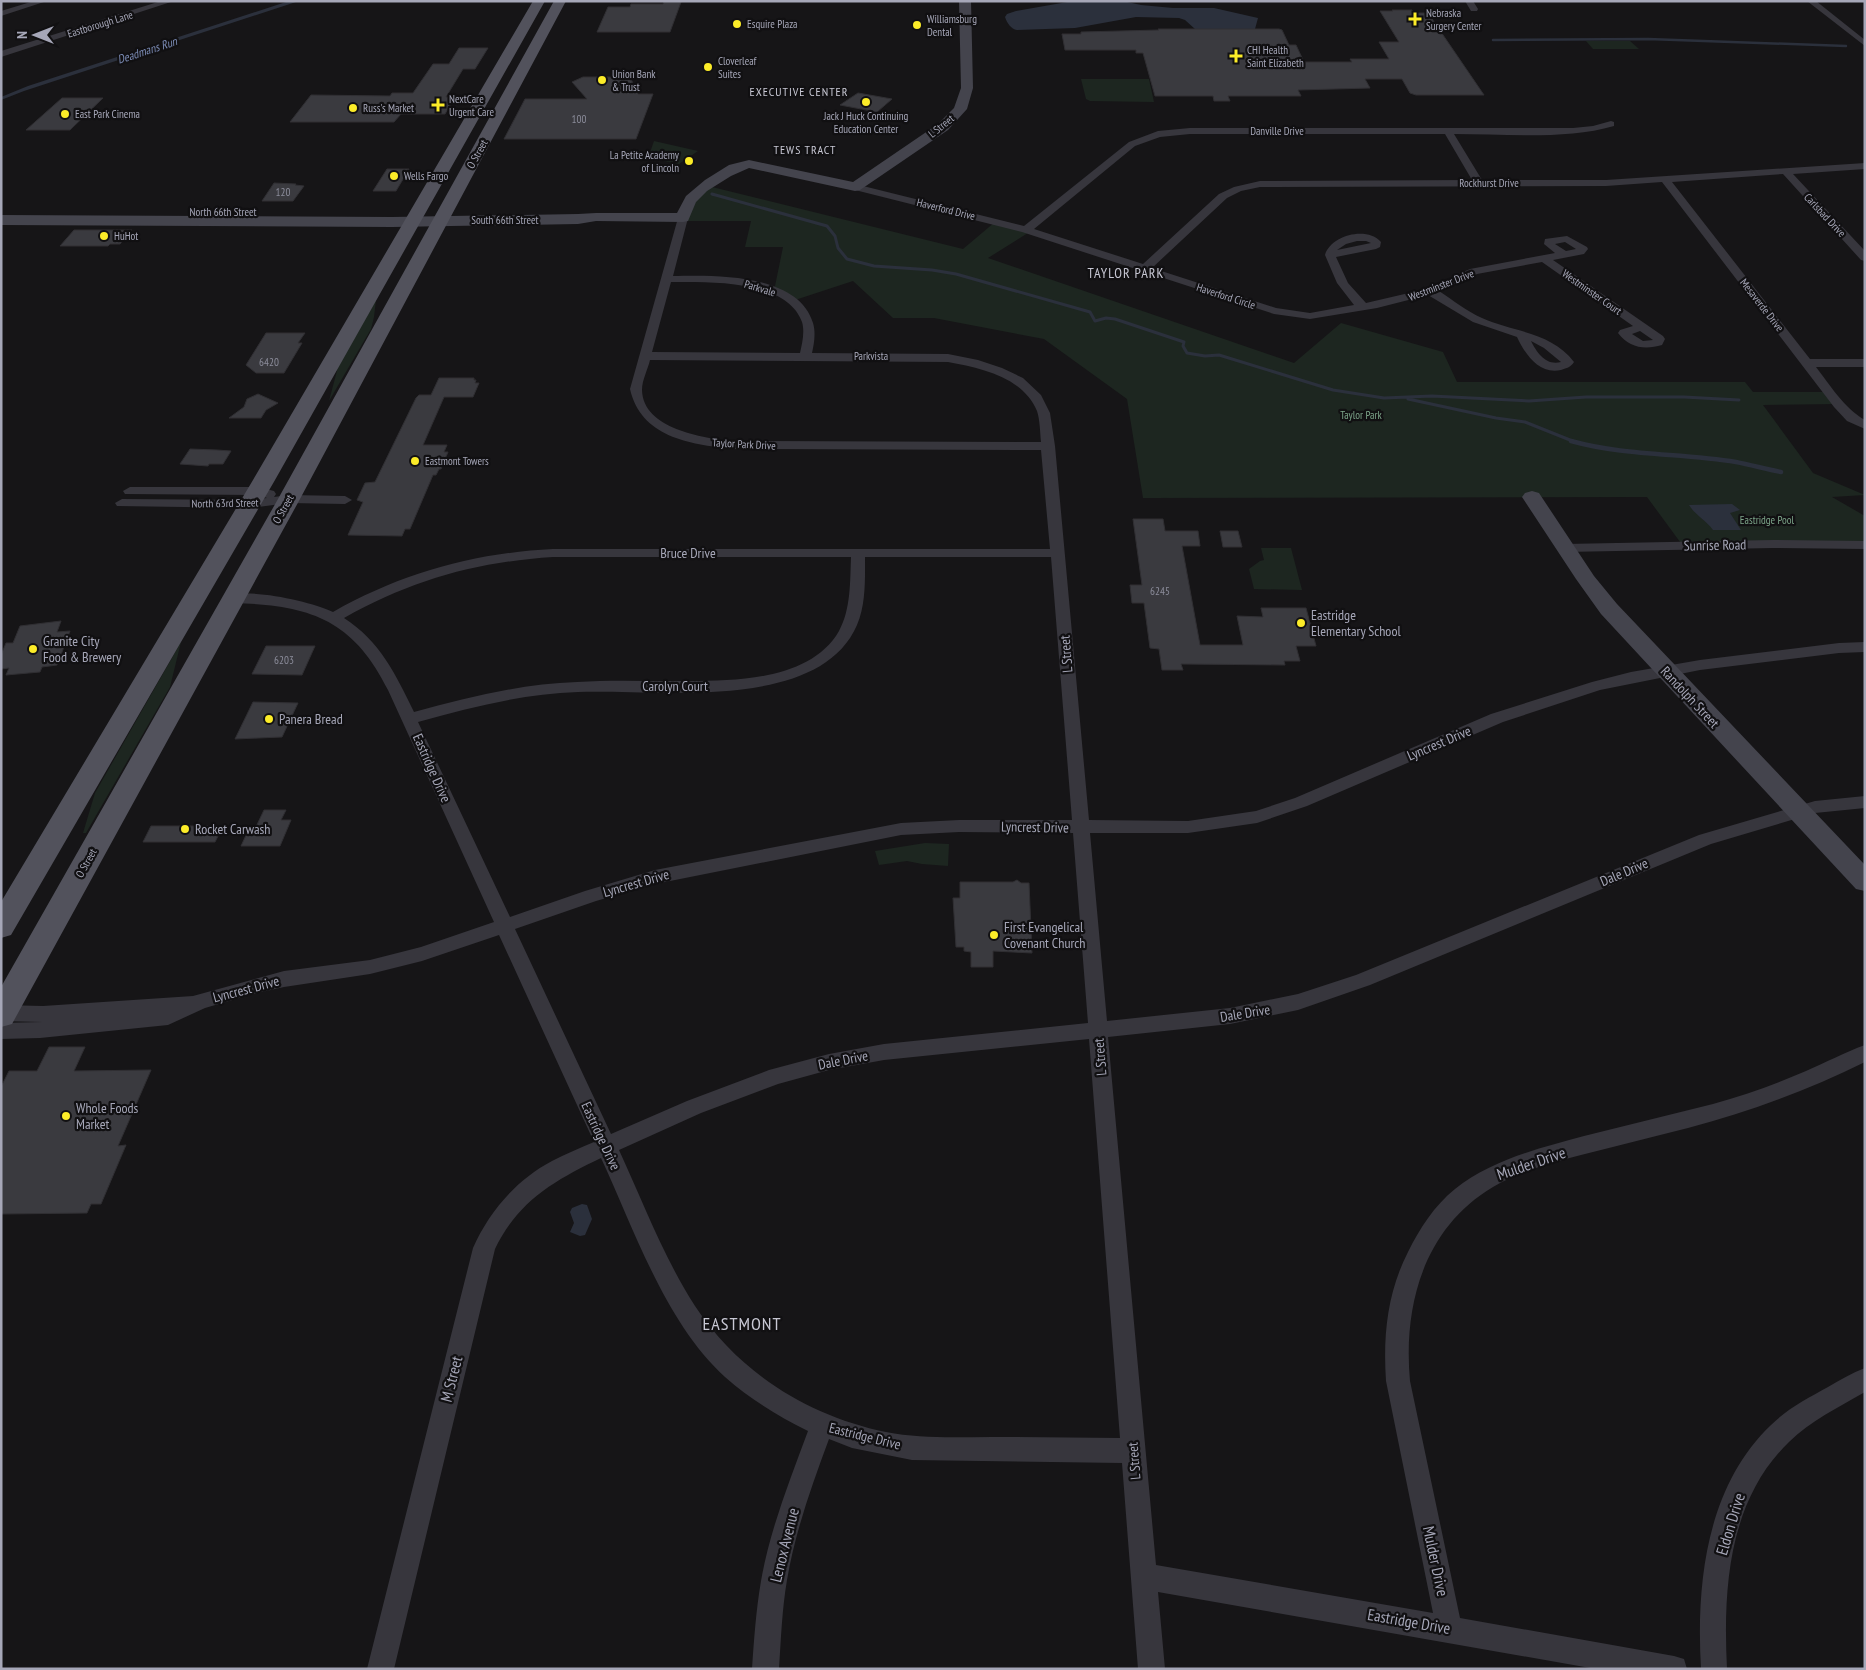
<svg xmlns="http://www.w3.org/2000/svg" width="1866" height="1670" font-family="'PT Sans Narrow',sans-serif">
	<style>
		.green { fill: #1d2620 }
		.water { fill: #2b303c }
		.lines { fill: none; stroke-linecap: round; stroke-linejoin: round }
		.stream-far2 { stroke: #2b303c; stroke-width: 2.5 }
		.stream-far1 { stroke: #2b303c; stroke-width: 3 }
		.stream { stroke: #2b303c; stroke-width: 4.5 }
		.building { fill: #3a3a3f; stroke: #302f33 }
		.street { fill: #37363d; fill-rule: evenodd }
		.secondary { fill: #44444d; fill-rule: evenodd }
		.primary { fill: #52525c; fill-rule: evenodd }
		.poi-dot { fill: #fcec28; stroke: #111012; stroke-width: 2 }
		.labels { text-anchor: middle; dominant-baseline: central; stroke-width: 4.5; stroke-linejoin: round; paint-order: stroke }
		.far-poi-label { font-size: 11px; fill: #a6a7b8; stroke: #111012; text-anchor: start }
		.far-street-label { font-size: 11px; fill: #a6a7b8; stroke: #111012 }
		.number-label { font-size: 11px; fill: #8b8c9a }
		.far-park-label { font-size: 11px; fill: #7ca489; stroke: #111012 }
		.far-water-label { font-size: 12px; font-style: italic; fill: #7b8bb5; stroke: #111012 }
		.far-neighbourhood-label { font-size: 12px; letter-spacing: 1px; fill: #c8c8d4; stroke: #111012 }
		.far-quarter-label { font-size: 14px; letter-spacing: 1px; fill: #c8c8d4; stroke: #111012 }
		.street-label { font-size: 14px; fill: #a6a7b8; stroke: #111012 }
		.poi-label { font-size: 14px; fill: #a6a7b8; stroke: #111012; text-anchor: start }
		.near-street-label { font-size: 16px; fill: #a6a7b8; stroke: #111012 }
		.near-neighbourhood-label { font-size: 18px; letter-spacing: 1px; fill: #c8c8d4; stroke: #111012 }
	</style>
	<rect width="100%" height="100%" fill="#161517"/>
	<path class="green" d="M1586,41H1630L1639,49H1593Z
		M1081,79H1149L1154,102L1090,101L1086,99Z
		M654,141L698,151L679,164L648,158Z
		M708,186L963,249L995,222L1031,231L988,258L1294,363L1341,323L1443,352L1457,382H1745L1753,392H1829L1838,404L1763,405L1813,473L1865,495L1832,497L1865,516V545L1683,546L1647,497L1143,498L1127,399L1044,339L934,318H893L853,281L792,301L774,291L783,247H745L751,221H683L687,205Z
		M376,300L374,317L371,329L329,401L338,367Z
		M1261,548H1291L1302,590L1254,589L1249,569L1260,561L1264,560Z
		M181,642L170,687L86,833H83L95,793Z
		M925,843L949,844L948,866L922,864L907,861L879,865L875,851Z"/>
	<path class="water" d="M289,1H299L24,91L1,100V97L28,86Z
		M1073,1H1123L1141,5L1173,8H1214L1258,18L1255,29H1195L1185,20L1179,18L1136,17L1075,28L1017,30C1011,29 1007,23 1005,17L1007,14L1016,11Z
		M1732,504L1740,510L1730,513L1741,530H1713C1706,520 1695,515 1689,505Z
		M582,1204L587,1205L592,1219L585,1235L580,1236L570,1232L574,1223L570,1212L572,1208Z"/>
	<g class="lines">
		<path class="stream-far2" d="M1493,40L1648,39L1846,46
			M712,194L714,195"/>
		<path class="stream-far1" d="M712,194L827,226L835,236L838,248L847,259L874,266L932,270L956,274L1090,312L1095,321L1106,318L1115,319L1184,342L1183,346L1187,353L1205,356L1219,355L1333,390L1384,398L1432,396L1529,401L1586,397H1684L1739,400
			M1408,399L1496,418L1525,422L1575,442"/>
		<path class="stream" d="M1571,441C1625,456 1681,453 1736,462C1751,465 1766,469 1781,472"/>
	</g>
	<path class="building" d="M664,2H681L670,32H597L608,7H630L631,4H663Z
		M1392,10H1412L1414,13H1428L1484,95H1416L1410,93L1402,79H1365L1370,88L1298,90L1301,96H1228L1230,101H1214L1213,96H1155L1143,53H1136V50H1065L1062,34H1081V32L1159,30L1158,29H1279L1282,30L1289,45H1296L1304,62H1352L1350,59H1389L1379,42H1399L1380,11H1393Z
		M459,48H488L475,69H463L446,97H455L445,114H401L394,122H290L311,95L390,96L392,93H413L433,64H449Z
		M583,77H630L638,94H653L636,139H504L525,99H587L572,82Z
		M858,93L892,99L877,112L840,105Z
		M62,98H103L70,130H26Z
		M387,169H409L396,191H373Z
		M274,183L296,184L295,185L304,186L293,201H262Z
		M74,230H132L120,244H110L108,246H60Z
		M266,333H305L298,343H302L284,373H256L246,365Z
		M439,378H474V380H476L475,383H479L473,397H444L423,445H447L444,452H448L441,469H439L436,475H433L410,529H405L402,536L348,535L363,502L357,500L365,483L375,482L416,398L419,395H431Z
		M258,394L278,403L266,410L261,418H229L244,407L247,399Z
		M190,449L217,450L231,451L223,464H209L208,466L180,464Z
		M1133,519H1163L1165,531H1198L1200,546H1182L1200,645H1243L1237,616L1263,617L1261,608H1306L1316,646H1296L1300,661H1284L1285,665L1181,664L1183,670H1162L1159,649L1150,648L1144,603H1132L1130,585H1142Z
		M1220,531H1238L1242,547H1223Z
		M61,621L57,632L70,631L57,665L42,667L40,672L6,675L9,668L1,669V655L6,643H13L20,626Z
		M266,646H315L302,675L252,674Z
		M253,702L298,703L282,737L235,739Z
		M264,810H286L281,820H291L280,846H241L248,831H254Z
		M151,826H223L215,842H143Z
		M1017,880L1021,883H1029L1032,953L993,951V967H971V952L964,951V947H956L953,898H960V882H1013Z
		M49,1047H85L74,1071L151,1070L118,1146L126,1145L101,1204H91L87,1213L1,1214V1087L9,1071H37Z"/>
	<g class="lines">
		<path class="street" d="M34,1H47L1,16V11Z
			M161,1H174L1,57V51Z
			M1465,1H1473L1478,9L1477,11H1471Z
			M1807,1H1816L1865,40V46Z
			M1611,121L1614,122V126C1566,140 1505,134 1454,134L1482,180H1606L1865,163V169L1793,174L1865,251V261L1861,260L1783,174L1672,182L1810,359H1865V367H1816C1830,385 1844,408 1865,420V429L1847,421L1834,407L1662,182L1606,186L1260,187L1241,191L1227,198L1152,268L1276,308L1310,313L1354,305L1337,283L1325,255C1331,235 1367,226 1381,242L1380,247L1376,249L1336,257L1348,283L1366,303L1426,289L1470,269L1555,253L1544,244L1545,239L1567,236L1587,247L1588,249L1584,254L1553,260L1663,336L1665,339L1662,345C1645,350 1629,348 1618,333L1620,330L1633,326L1542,262L1477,274L1439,291C1453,300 1466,311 1482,318C1513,332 1552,332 1574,362C1571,367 1567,368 1561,370C1539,375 1525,354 1517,337L1473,322L1428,295L1377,308L1310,319L1274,314L1022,232L851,189L850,187L855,184L1024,226L1129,142L1158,131L1190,128H1573L1593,126ZM1190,134H1445L1472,180L1260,181L1234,187L1219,194L1143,264L1034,229L1135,146L1160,137ZM1357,241H1366L1371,243L1337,250L1346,244ZM1565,242L1576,249L1566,251L1555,244ZM1640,331L1653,340L1643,341L1632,334ZM1531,341L1544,348L1561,362C1546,366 1537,353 1531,341Z
			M683,215L688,218L673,276C714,275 798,273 813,323C816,333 814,344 812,353L948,354L978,360L1002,368L1023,378L1041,395L1050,413L1055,446L1089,820L1188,821L1256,811L1295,798L1491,714L1592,682L1631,672L1700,660L1839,643L1865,642V652L1839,653L1700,670L1600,690L1503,722L1307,806L1257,823L1188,833H1090L1107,1021L1230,1008L1298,994L1356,975L1699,835L1815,801L1865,796V808L1815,813L1711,844L1370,985L1298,1010L1230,1024L1108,1037L1156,1565L1433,1613L1386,1381C1383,1336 1387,1293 1408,1252C1420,1228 1434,1206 1455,1189C1491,1160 1540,1148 1584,1136C1627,1125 1670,1115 1713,1104C1745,1095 1776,1084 1806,1071C1825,1063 1845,1052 1865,1045V1062C1808,1090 1749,1112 1688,1128C1652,1137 1617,1146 1581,1155C1551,1163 1520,1171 1493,1187C1424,1228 1403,1305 1410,1381L1460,1618L1674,1656L1684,1659L1687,1669H1596L1158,1592L1165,1669H1138L1122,1463L912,1460L852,1448L829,1439C812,1485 795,1532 787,1580C782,1609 781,1639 779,1669H752C754,1640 756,1610 761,1581C770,1529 790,1480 808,1431C778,1416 750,1399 725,1377C665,1322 635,1231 601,1158C555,1180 518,1201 495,1249L394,1669H367L473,1248C489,1212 516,1180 552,1161C565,1154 580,1148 594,1142L499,935L422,961L370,974L284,987L253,994L205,1008L168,1025L40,1038L1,1039V1023L42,1022L1,1021V1005L43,1006L193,996L284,971L370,960L421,947L494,922L388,690C353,619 309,605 234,603L229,601L227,598L229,595C253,589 310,601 333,612C402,573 474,553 553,549H1050L1041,450L732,449C689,444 641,437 630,389L678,218ZM671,282C708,282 787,279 802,322C805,332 802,344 800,353L652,352ZM650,360L948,362C981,368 1023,377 1037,411C1040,420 1040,432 1041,442L732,441C703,438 643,429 642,390C642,380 648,369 650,360ZM553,557H851C850,582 851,609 839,631C808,685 721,681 668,681C638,681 607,680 577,682C521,684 468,697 414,712C396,675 380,641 344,618C412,580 476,562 553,557ZM865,557H1051L1072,820H959L901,823L655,870L585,891L510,917L418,722C471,707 523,694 578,692C656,689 819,713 857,625C866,604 865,579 865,557ZM959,832L1073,833L1088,1023L884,1044L829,1054L769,1070L687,1101L611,1134L515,929L596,901L655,884L901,835ZM1089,1039L1120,1438C1077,1438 1035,1437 992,1437C957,1437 921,1439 886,1432C809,1416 739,1373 695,1306C664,1258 643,1202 619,1150L701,1113L778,1084L829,1070L884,1060Z
			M130,487H258L274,491L276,494L274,497L289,495L345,496L352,500L345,504L289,503L250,508L117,506L115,503L122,499L250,500L267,498L258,495L125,494L123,491Z
			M1773,540L1865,541V549L1773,548L1565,552L1560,551L1558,548L1560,545L1565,544Z
			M1865,1368V1392C1839,1407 1810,1421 1789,1442C1728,1501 1723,1589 1727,1669H1701C1696,1584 1706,1487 1771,1425C1787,1409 1808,1398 1828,1387C1840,1380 1852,1373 1865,1368Z"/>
		<path class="secondary" d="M959,1H971L973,88L967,109L948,130L860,190L855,191L749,168L731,176L707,191L696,202L688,221L683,222L596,221L578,224L392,227L1,225V215L392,217L578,214L596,213H677L686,196L705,180L729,165L749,160L853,182L938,124L954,108L961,88Z
			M1532,491L1539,493L1594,576L1617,604L1865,865V891L1856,889L1601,614L1576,579L1522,497L1525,493Z"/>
		<path class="primary" d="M533,1H545L275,480L11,935L1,938V902L253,480Z
			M554,1H566L300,499L12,1024L1,1027V987L278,499Z"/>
	</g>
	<g class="poi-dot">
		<path d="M1412.5 11.5h5v5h5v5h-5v5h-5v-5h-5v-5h5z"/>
		<circle cx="737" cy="24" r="5"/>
		<circle cx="917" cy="25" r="5"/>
		<path d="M1233.5 48.5h5v5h5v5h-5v5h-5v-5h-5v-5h5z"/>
		<circle cx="708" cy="67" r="5"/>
		<circle cx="602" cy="80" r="5"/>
		<circle cx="866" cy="102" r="5"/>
		<path d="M435.5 97.5h5v5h5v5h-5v5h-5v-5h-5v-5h5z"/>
		<circle cx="353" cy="108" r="5"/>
		<circle cx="65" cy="114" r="5"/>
		<circle cx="689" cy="161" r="5"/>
		<circle cx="394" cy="176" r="5"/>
		<circle cx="104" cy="236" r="5"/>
		<circle cx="415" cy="461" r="5"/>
		<circle cx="1301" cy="623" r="5"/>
		<circle cx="33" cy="649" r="5"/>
		<circle cx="269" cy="719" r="5"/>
		<circle cx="185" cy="829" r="5"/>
		<circle cx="994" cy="935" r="5"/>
		<circle cx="66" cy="1116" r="5"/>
	</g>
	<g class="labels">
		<g class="far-poi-label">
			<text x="1426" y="13">Nebraska<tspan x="1426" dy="13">Surgery Center</tspan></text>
			<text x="927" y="19">Williamsburg<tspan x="927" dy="13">Dental</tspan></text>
			<text x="747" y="24">Esquire Plaza</text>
			<text x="1247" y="50">CHI Health<tspan x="1247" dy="13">Saint Elizabeth</tspan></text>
			<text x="718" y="61">Cloverleaf<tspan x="718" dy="13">Suites</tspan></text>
			<text x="612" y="74">Union Bank<tspan x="612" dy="13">&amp; Trust</tspan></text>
			<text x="449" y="99">NextCare<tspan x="449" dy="13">Urgent Care</tspan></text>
			<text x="363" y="108">Russ's Market</text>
			<text x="75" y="114">East Park Cinema</text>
			<text x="866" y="116" text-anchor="middle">Jack J Huck Continuing<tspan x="866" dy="13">Education Center</tspan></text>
			<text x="679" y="155" text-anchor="end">La Petite Academy<tspan x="679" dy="13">of Lincoln</tspan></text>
			<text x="404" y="176">Wells Fargo</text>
			<text x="114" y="236">HuHot</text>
			<text x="425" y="461">Eastmont Towers</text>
		</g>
		<g class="far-street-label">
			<text transform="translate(100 24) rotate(-17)">Eastborough Lane</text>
			<text transform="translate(941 126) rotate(-39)">L Street</text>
			<text x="1277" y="131">Danville Drive</text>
			<text transform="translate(477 154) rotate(-61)">O Street</text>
			<text x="1489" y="183">Rockhurst Drive</text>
			<text transform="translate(946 209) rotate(14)">Haverford Drive</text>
			<text x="223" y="212">North 66th Street</text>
			<text transform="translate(1825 215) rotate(47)">Carlsbad Drive</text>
			<text x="505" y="220">South 66th Street</text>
			<text transform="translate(1441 285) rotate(-21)">Westminster Drive</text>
			<text transform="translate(760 288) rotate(17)">Parkvale</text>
			<text transform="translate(1592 292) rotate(35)">Westminster Court</text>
			<text transform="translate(1226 296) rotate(18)">Haverford Circle</text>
			<text transform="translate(1762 305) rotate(52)">Mesaverde Drive</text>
			<text x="871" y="356">Parkvista</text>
			<text transform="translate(744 444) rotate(3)">Taylor Park Drive</text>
			<text transform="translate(225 503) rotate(-1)">North 63rd Street</text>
			<text transform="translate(283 509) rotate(-61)">O Street</text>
			<text transform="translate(86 863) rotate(-61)">O Street</text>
		</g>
		<g class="number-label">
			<text x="579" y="119">100</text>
			<text x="283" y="192">120</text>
			<text x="269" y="362">6420</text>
			<text x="1160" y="591">6245</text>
			<text x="284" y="660">6203</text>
		</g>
		<g class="far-park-label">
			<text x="1361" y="415">Taylor Park</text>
			<text x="1767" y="520">Eastridge Pool</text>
		</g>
		<g class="far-water-label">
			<text transform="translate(147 50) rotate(-18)">Deadmans Run</text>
		</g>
		<g class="far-neighbourhood-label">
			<text x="799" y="91">EXECUTIVE CENTER</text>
			<text x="805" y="149">TEWS TRACT</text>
		</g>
		<g class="far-quarter-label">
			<text x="1126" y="273">TAYLOR PARK</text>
		</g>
		<g class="street-label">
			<text transform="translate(1715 545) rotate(-1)">Sunrise Road</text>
			<text x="688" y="553">Bruce Drive</text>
			<text transform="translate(1066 654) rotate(-95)">L Street</text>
			<text x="675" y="686">Carolyn Court</text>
			<text transform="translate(1690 697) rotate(47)">Randolph Street</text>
			<text transform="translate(1439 743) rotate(-23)">Lyncrest Drive</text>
			<text transform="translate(432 768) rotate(66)">Eastridge Drive</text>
			<text transform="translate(1035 827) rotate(1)">Lyncrest Drive</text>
			<text transform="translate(1624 872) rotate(-23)">Dale Drive</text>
			<text transform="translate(636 883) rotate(-16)">Lyncrest Drive</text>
			<text transform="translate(246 989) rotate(-15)">Lyncrest Drive</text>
			<text transform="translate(1245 1013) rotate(-9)">Dale Drive</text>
			<text transform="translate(1100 1057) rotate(-95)">L Street</text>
			<text transform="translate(843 1060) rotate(-11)">Dale Drive</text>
			<text transform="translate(601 1136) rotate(65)">Eastridge Drive</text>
			<text transform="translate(865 1436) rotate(14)">Eastridge Drive</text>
			<text transform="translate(1134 1461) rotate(-95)">L Street</text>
		</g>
		<g class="poi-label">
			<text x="1311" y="615">Eastridge<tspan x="1311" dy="16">Elementary School</tspan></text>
			<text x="43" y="641">Granite City<tspan x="43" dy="16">Food &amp; Brewery</tspan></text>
			<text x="279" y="719">Panera Bread</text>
			<text x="195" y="829">Rocket Carwash</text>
			<text x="1004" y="927">First Evangelical<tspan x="1004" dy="16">Covenant Church</tspan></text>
			<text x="76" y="1108">Whole Foods<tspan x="76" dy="16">Market</tspan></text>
		</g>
		<g class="near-street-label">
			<text transform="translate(1531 1163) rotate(-19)">Mulder Drive</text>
			<text transform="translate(451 1379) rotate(-76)">M Street</text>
			<text transform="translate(1730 1524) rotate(-73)">Eldon Drive</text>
			<text transform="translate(784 1545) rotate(-76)">Lenox Avenue</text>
			<text transform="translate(1436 1561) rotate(78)">Mulder Drive</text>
			<text transform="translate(1409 1621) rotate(10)">Eastridge Drive</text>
		</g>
		<g class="near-neighbourhood-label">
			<text x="742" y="1323">EASTMONT</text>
		</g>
	</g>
	<rect width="1866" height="1670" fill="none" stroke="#a6a7b8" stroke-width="5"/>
	<g transform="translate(35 35) rotate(270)" stroke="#111012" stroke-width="4" paint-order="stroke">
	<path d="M0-4L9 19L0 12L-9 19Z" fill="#a6a7b8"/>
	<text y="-8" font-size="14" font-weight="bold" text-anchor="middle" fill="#a6a7b8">N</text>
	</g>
</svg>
